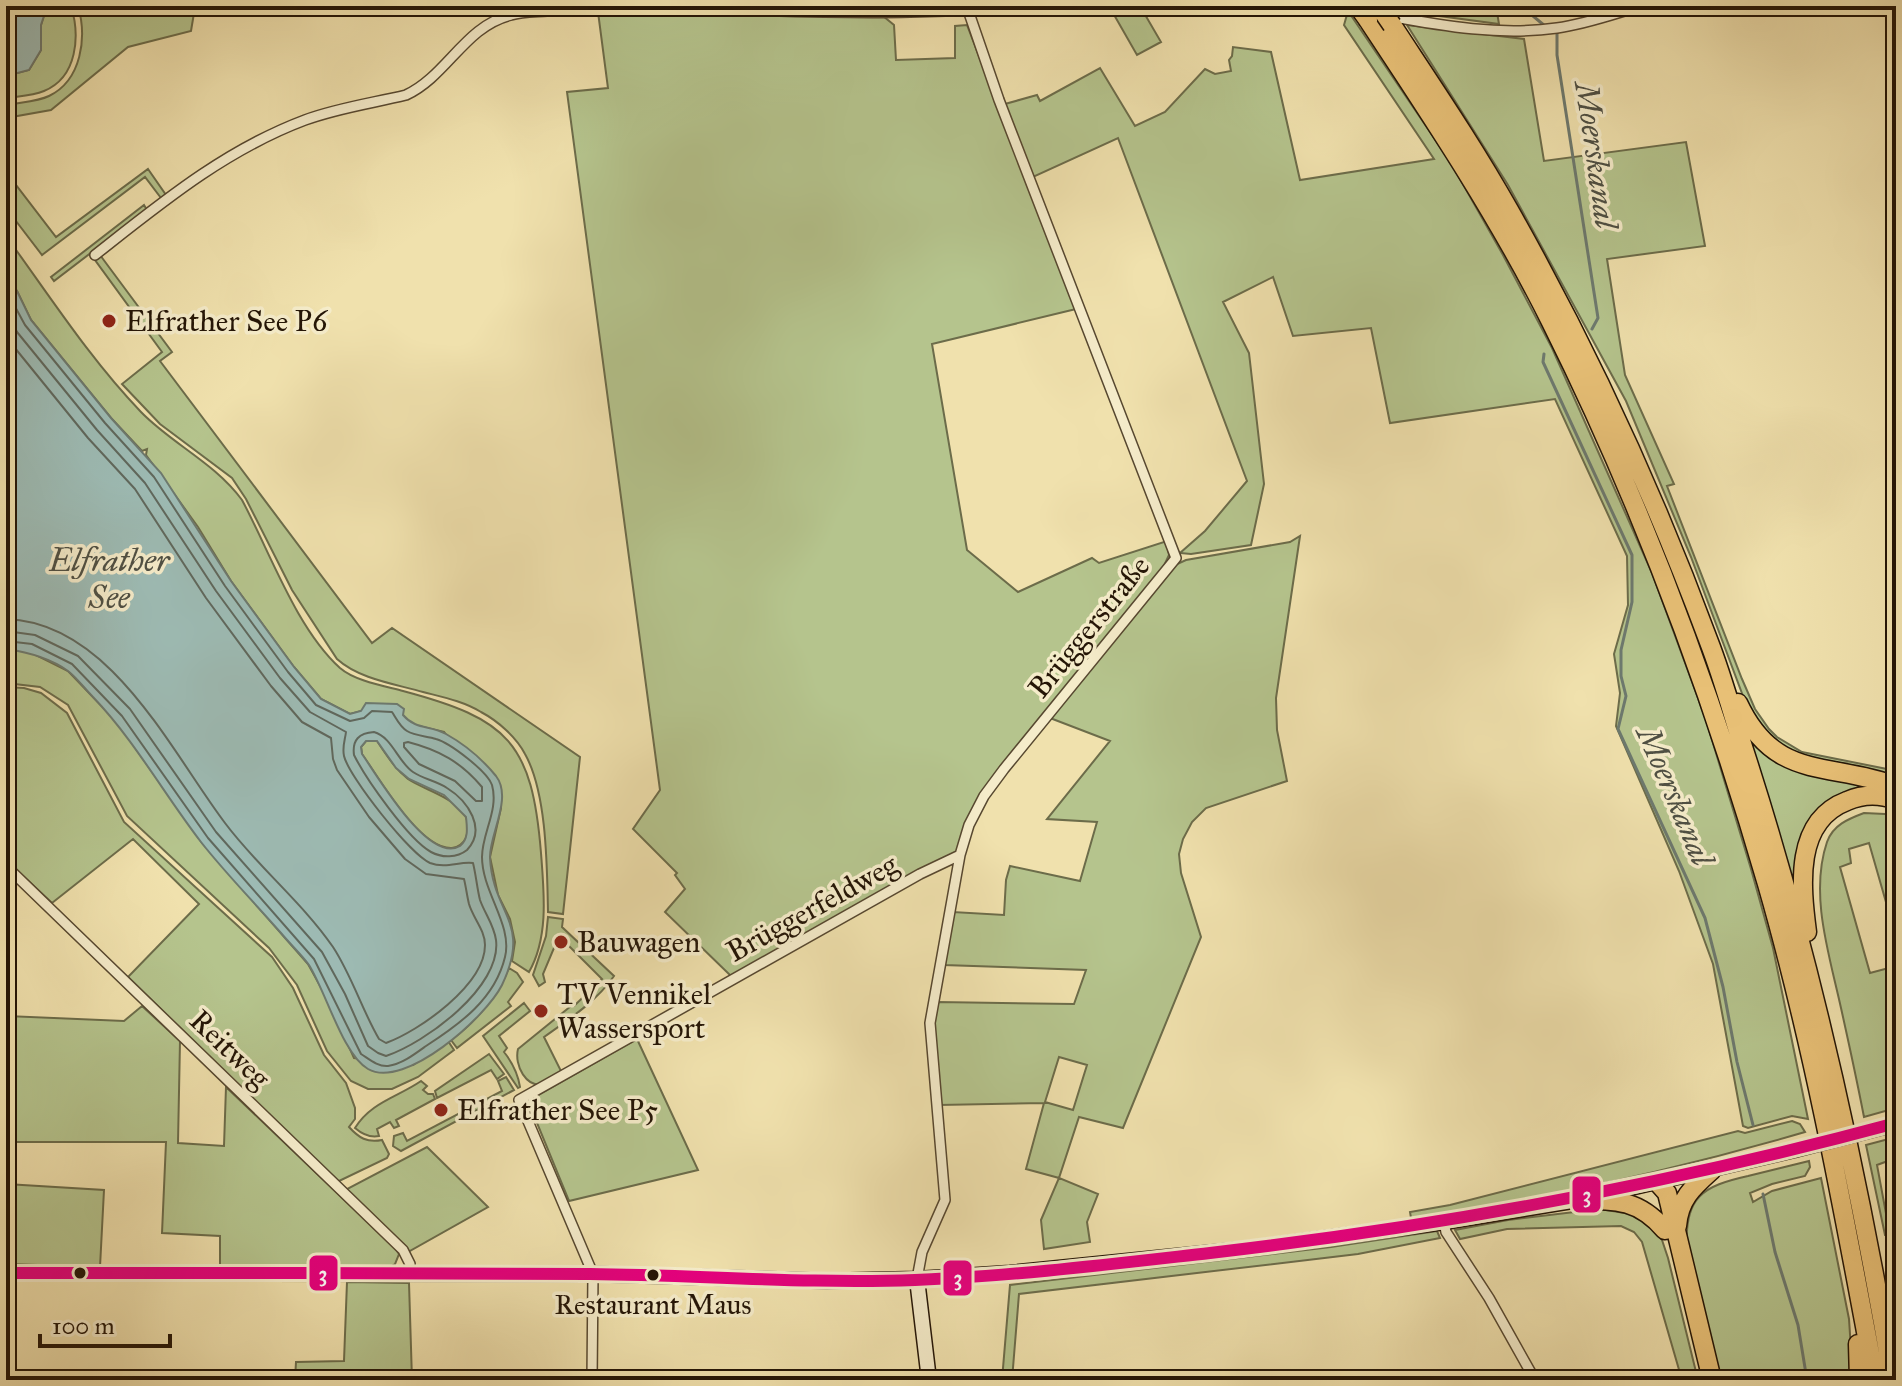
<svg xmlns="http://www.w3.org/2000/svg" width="1902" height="1386" font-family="'IM FELL Great Primer',serif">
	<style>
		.green { fill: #b5c48d; stroke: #6c6c4a; stroke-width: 2; fill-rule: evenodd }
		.water { fill: #9dbbb4; stroke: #6d796e; stroke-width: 2; fill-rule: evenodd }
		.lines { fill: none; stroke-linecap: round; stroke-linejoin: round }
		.shore { stroke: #60685d; stroke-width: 2 }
		.stream { stroke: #6d796e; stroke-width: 3 }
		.street-casing { stroke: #574830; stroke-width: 12 }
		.secondary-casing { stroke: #241506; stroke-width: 17 }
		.highway-casing { stroke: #241506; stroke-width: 21 }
		.street { stroke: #f5ecca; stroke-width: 9 }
		.secondary { stroke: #f5ecca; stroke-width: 14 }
		.highway { stroke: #e8c076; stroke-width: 18 }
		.secondary-bridge-casing { stroke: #241506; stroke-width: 17; stroke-linecap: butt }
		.highway-bridge-casing { stroke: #241506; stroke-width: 21; stroke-linecap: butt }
		.secondary-bridge { stroke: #f5ecca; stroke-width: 14 }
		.highway-bridge { stroke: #e8c076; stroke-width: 18 }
		.bus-1-casing { stroke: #f5ecca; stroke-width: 18 }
		.bus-1 { stroke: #e5007d; stroke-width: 12 }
		.poi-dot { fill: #8f2418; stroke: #f5ecca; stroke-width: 3 }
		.bus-dot { fill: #241506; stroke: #f5ecca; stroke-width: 3 }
		.labels { text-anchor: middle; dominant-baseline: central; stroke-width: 7; stroke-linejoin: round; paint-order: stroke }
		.bus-label { font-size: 28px; fill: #241506; stroke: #f5ecca }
		.poi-label { font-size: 30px; fill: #241506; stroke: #f5ecca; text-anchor: start }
		.street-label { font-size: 30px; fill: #241506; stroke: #f5ecca }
		.water-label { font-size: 32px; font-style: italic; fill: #4e4f43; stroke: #f5ecca }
		.line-badge { stroke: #f5ecca; stroke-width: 3 }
		.badge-label { font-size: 22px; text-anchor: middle; font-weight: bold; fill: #fff }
	</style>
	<rect width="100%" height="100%" fill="#f0e1ad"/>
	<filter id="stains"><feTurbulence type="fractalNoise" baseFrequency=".0025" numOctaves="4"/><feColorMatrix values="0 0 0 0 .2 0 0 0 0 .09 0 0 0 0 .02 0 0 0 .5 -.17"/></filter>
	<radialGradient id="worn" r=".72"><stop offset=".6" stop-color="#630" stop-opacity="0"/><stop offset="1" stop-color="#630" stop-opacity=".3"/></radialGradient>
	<path class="green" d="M47,6H71C80,35 78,77 44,91C32,96 19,96 6,98V76L29,70L41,50V25Z
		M78,6H102L110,11L131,12L144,6H201L194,13L191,31L128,47L51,110L6,118V105C20,102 37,102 49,96C82,80 87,37 78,6Z
		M1109,6H1140L1161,42L1137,55Z
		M1392,6H1496L1499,24L1395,10Z
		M1348,11L1451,163L1503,255L1552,348L1652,573L1706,720L1751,869L1773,948L1808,1119L1792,1116L1748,1128L1743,1126L1713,964L1679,871L1616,726L1620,693L1614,654L1628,605L1627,556L1555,399L1390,423L1371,328L1293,336L1273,277L1223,302L1249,353L1264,484L1251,545L1191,554L1180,553L1205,531L1247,481L1118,138L1033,177L1005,104L1037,95L1040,101L1100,68L1135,126L1165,112L1205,69L1215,74L1231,71L1229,60L1232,56L1233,47L1271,52L1300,180L1434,159L1344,25Z
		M598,12L883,16L894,25L896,60L955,58V26L967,25L1076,309L932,344L967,550L1018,592L1092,558L1099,563L1167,541L1169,555L1162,570L981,793L957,853L731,976L665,912L685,889L675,875L677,873L633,829L660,790L567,92L608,88Z
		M1407,25L1524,39L1544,161L1686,142L1705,246L1607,259L1625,375L1674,484L1667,486L1742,679L1755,709L1769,729L1777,737L1802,752L1892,770L1896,771V779L1810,760L1768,738L1746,704L1691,557L1626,401L1508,185Z
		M148,169L166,195L161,198L145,177L42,255L6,208V172L56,237Z
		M144,205L147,210L54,281L51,277Z
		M6,236C49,295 90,359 141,412C172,444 215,463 242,500C270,552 296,628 340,668C355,681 384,686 403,691C508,719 532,742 541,853C544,892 549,937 529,972L512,961L515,942L510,919L498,895L490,857L501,808L444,732L410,724L403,715L361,711L350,714L321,699L294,667L231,581L198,527L146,455L147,449L142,451L111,418L31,320L17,291L6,276Z
		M100,255L172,352L160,361L372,643L392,628L580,757L563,914L548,912C547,867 547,793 525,754C516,737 498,721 481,712C463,701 442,697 423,692C395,684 359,679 337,659L292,590L246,499L232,478L160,424L122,384L162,352L95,260Z
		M1300,536L1276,698L1277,730L1287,781L1206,808L1192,822L1183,839L1179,854L1181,873L1201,937L1123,1128L1079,1117L1059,1178L1098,1194L1087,1222L1090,1242L1044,1249L1041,1220L1059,1178L1026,1169L1044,1103L939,1105L934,1014L938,1002L1074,1004L1086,970L944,965L953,912L1004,915L1006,880L1010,866L1080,881L1097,822L1047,819L1110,741L1050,718L1175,565L1186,560L1290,542ZM1059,1057L1087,1065L1073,1110L1045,1102Z
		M6,649L30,652L68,671L117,722L202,843L308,964L329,1002L354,1058L413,1065L448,1041L454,1050L418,1077L392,1089H368L351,1081L327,1051L297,985L269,948L127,816L68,705L40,687L6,683Z
		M6,687L24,688L41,693L67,713L124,822L272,957L293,988L324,1055L346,1083L355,1108V1119L349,1127C359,1138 367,1143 382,1140L389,1154L387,1158L337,1182L128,977L199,904L133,839L52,903L6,860Z
		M1747,729L1755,737L1884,784L1827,809L1799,905Z
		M366,741H377C386,754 395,769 408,779C428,793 479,802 466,838C463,844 459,847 452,848C420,850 379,778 362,754L361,747Z
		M1864,813L1885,814L1896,819V937L1869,843L1849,849L1851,863L1840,867L1870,973L1896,966V1108L1864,1117C1857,1081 1849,1044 1841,1008C1830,957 1809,895 1827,842C1833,825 1848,819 1864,813Z
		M548,917L563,919L562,927L614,976C597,1001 568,1020 544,1037L562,1073C557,1076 550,1082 545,1084C526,1089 514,1065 518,1049L571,1006H574L602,979L559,936L543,974L545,982L539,986L533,975L546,936Z
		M509,968L517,973L523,982L508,1002L511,1006L457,1048L451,1040C476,1022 497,996 509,968Z
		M524,1003L530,1011L499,1036L507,1048L504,1052C512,1062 518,1074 520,1087L518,1088L483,1036Z
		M142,1006L180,1041L178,1143L224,1146L226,1087L395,1248L399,1254L395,1264L390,1267H220V1236L162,1233L166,1142H6L7,1016L124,1021Z
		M637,1039L698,1170L569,1201L528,1101Z
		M489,1054L504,1074L497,1079L491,1070L437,1098L435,1091Z
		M506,1077L514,1090L401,1151L393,1146L394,1136L403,1133L407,1141L502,1091L498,1081Z
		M421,1081L427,1086L423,1090L428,1094H433L435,1099L396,1120L399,1126L394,1128L390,1122L377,1129L379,1136C369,1138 362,1134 355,1128C371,1102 398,1097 421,1081Z
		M1792,1121L1800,1124L1805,1132C1678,1169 1547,1198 1417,1219L1411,1218L1410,1212L1450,1205L1738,1131L1745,1133Z
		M1896,1137V1158L1877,1165L1890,1235H1885L1866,1145Z
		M427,1147L488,1207L408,1252L347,1192V1189Z
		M1809,1161L1810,1167L1805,1176L1772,1184L1750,1193L1753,1202L1772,1191L1821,1178L1849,1319L1853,1380H1717L1687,1247C1684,1197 1703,1186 1748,1176C1768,1171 1789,1166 1809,1161Z
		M6,1184L104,1190L100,1267L6,1264Z
		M1600,1209L1637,1215L1661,1237L1668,1258L1698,1380H1682L1642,1242L1634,1232L1621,1226L1507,1229L1460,1239L1455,1230L1508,1220Z
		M1437,1231L1440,1238L1358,1254L1019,1294L1012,1380H1002L1010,1285L1331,1247Z
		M347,1282L409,1283L412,1380H295L296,1362L344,1361Z"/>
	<path class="water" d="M6,6L47,7L41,25V50L29,70L6,76Z
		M6,276L17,291L31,320L111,418L161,473L231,581L294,667L321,699L350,714L361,711L366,703L397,704L404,709L403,715C416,730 430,725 446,734C464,744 483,760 496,776C513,798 489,835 490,858C493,915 532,922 502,985C486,1017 405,1090 368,1069C343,1055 326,992 309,965C301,954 290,944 281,933C255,903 226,874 201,842C164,794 135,741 93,697C85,689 77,678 68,671C50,658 27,652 6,649ZM366,741H377L396,768L409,779L444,795L466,817C467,827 469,839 460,846C429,865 377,775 362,754L361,747Z"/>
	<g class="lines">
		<path class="shore" d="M6,290L25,325L105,423L154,477L225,586L288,672L316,705L350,721L364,718L372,711L392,712C396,718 400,727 407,731C415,736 427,736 436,739C450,743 487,771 492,785C499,810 482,833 482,857C482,892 513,925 505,957C495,999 460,1024 426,1046C415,1054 402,1064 388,1066C378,1067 369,1059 361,1054L314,959L208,838L122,716L72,664L32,644L6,641
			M6,310L17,332L97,430L145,483L216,591L280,678L310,712L346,732C345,740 342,747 344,756C349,777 410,854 430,863C446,869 460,861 473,863C476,875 477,888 480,900C485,914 494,925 496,940C502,987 425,1043 386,1056L378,1053L368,1046L345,994L322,952L216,832L130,709L78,656L35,635L6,631
			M6,337L88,438L135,489L206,598L271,686L302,722L331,738L333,759L337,770L369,817L405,859L426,874L464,879C466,887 467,896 469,904C473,918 485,930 485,945C485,985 419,1031 386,1043L379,1039C362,1010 352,976 333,947C302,902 257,866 225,823C170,750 110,622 6,619
			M374,732C392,737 398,762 413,772C423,779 437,781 447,788C468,801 487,829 467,850C457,858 442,858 431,852C408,839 366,779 354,755C352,740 359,733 374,732Z
			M408,742C439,750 461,762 482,787V801H476L455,781L419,764L404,747V743Z"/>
		<path class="stream" d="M1521,6L1545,26
			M1557,32V55L1598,318L1592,329
			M1544,354L1543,362L1632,555V602L1621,650V676L1626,696L1618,729L1705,918L1723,987L1737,1062L1753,1125
			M1763,1194L1775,1252L1798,1325L1807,1380"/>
		<g class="street-casing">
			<path id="street" d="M1333,6L1358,11
				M1389,16C1443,26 1501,36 1557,28C1586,24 1613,14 1641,6
				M95,255C161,203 225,150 305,120C337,108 373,103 406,95C447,76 465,26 511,15C522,12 535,12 547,11C591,7 636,8 680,9C793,11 908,17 1020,6
				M6,866L403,1250L410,1264V1274
				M1444,1222L1446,1232L1489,1298L1535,1380
				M917,1279L922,1252L945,1200L930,1023L960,855L969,825L984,796L1004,769L1176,558L999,100L968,10
				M6,1377L128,1380
				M592,1380L593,1274L519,1100L920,874L960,855"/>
		</g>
		<g class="secondary-casing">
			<path id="secondary" d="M6,1273L593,1274L827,1281L917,1279L1010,1273L1246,1249L1444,1222L1578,1200L1794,1150
				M917,1279L929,1380"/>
		</g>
		<g class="highway-casing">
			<path id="highway" d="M1368,20C1433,118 1499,217 1551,322C1641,502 1711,691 1767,884C1814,1047 1844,1214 1875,1380
				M1392,25C1432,86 1473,146 1509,210C1587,348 1654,493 1709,642C1723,678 1733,716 1745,753C1811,957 1857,1169 1893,1380
				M1738,703C1775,782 1828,761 1896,786
				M1807,932C1801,886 1794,821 1847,801C1863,794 1880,794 1896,800
				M1658,1183L1667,1193L1712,1380
				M1578,1200C1616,1200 1638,1199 1665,1230
				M1677,1226C1679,1199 1693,1187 1712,1170
				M1858,1344L1859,1380"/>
		</g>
		<use href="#street" class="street"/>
		<use href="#secondary" class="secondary"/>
		<use href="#highway" class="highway"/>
		<g class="secondary-bridge-casing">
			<path id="secondary-bridge" d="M1794,1150L1883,1127"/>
		</g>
		<g class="highway-bridge-casing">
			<path id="highway-bridge" d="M1358,6L1368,20
				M1381,9L1392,25"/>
		</g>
		<use href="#secondary-bridge" class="secondary-bridge"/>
		<use href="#highway-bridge" class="highway-bridge"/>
		<g class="bus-1-casing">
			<path id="bus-1" d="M6,1273C201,1274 395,1272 590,1274C698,1275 807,1284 915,1280C1014,1276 1112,1264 1210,1253C1442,1226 1670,1184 1896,1123"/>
		</g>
		<use href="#bus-1" class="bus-1"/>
	</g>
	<g class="poi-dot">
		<circle cx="109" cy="321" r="8"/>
		<circle cx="561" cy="942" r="8"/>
		<circle cx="541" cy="1011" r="8"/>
		<circle cx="441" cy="1110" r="8"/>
	</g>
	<g class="bus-dot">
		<circle cx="80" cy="1273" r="7"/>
		<circle cx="653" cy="1275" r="7"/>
	</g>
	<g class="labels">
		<g class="bus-label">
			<text x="653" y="1304">Restaurant Maus</text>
		</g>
		<g class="poi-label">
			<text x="125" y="321">Elfrather See P6</text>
			<text x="577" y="942">Bauwagen</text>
			<text x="557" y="994">TV Vennikel<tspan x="557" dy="34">Wassersport</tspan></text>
			<text x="457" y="1110">Elfrather See P5</text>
		</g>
		<g class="street-label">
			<text transform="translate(1089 627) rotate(-51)">Brüggerstraße</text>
			<text transform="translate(812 908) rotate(-29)">Brüggerfeldweg</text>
			<text transform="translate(230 1049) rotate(44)">Reitweg</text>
		</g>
		<g class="water-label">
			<text transform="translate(1596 155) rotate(82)">Moerskanal</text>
			<text x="109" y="560">Elfrather<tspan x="109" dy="37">See</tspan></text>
			<text transform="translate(1675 796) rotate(67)">Moerskanal</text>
		</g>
	</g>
	<g class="line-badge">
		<rect x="1571" y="1175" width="31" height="39" rx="8" fill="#e5007d"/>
		<rect x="308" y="1254" width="31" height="38" rx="8" fill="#e5007d"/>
		<rect x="942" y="1259" width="31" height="38" rx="8" fill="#e5007d"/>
	</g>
	<g class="badge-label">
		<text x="1587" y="1202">3</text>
		<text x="323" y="1281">3</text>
		<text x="958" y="1285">3</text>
	</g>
	<rect width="1902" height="1386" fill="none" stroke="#f0e1ad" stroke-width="32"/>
	<rect x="8" y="8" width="1886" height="1370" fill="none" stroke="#241506" stroke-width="4"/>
	<rect x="16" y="16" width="1870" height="1354" fill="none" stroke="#241506" stroke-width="2"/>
	<path d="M40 1334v12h130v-12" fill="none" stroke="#241506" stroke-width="4"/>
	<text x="52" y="1334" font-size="24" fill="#241506" stroke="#f5ecca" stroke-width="6" paint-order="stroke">100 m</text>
	<rect width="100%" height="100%" filter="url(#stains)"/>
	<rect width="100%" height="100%" fill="url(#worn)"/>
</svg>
